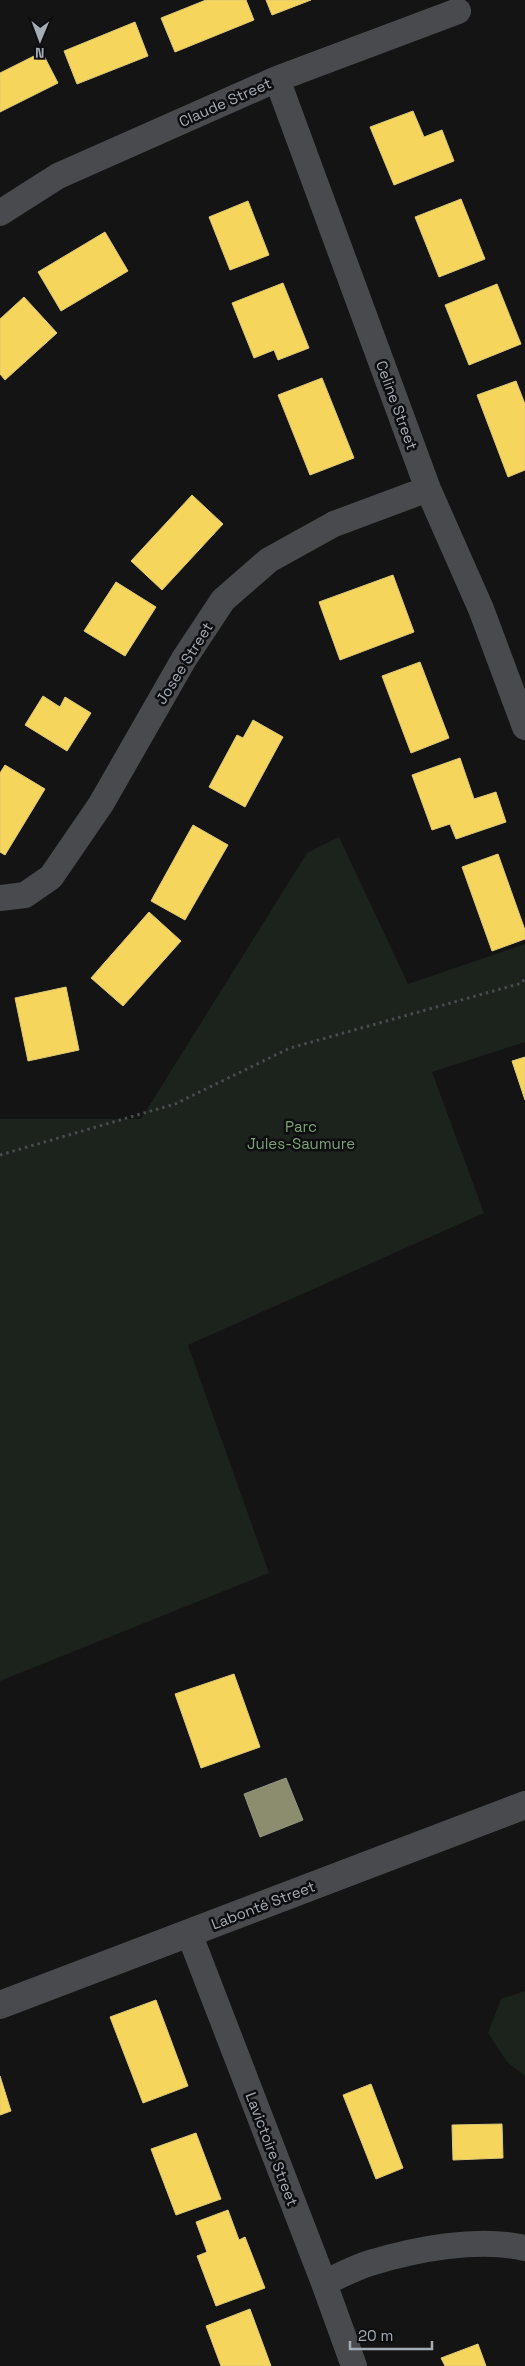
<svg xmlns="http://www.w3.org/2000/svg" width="525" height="2366" font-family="'Space Grotesk',sans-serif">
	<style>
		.green { fill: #1c221c }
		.homes { fill: #f6d55c; stroke: #ddc977 }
		.industry { fill: #8c8c6e; stroke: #939683 }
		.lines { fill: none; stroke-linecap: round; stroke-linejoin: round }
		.path { stroke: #4a4b4f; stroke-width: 3; stroke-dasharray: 2.5 4; stroke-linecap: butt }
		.minor { stroke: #484a4d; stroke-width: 26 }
		.tertiary { stroke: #484a4d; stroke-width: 28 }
		.labels { text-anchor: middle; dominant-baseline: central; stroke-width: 5; stroke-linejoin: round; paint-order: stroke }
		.street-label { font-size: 15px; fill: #a4acb5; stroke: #0e0e10 }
		.park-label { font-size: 15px; fill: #7ea17a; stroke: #0e0e10 }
	</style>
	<rect width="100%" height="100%" fill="#141414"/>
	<path class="green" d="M339,837L408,984L525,944V1042L432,1072L484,1213L188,1345L269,1573L0,1681V1119H141L307,853Z
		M525,1991V2076L507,2062L488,2033L501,1999Z"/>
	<path class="homes" d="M206,0H246L254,20L175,52L161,18Z
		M266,0H311L272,15Z
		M135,22L148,56L77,84L64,51Z
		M42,52L58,83L0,112V73Z
		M413,111L424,137L442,130L454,161L394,185L370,127Z
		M461,199L485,259L439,277L415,217Z
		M248,201L269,255L230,270L209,217Z
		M105,232L128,271L61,311L38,272Z
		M283,283L309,348L278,360L274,350L254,358L232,303Z
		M497,284L521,344L469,365L445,305Z
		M24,297L57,333L5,380L0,374V319Z
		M322,378L354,458L310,475L278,395Z
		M516,381L525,404V470L508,477L477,395Z
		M192,495L223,524L162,590L131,561Z
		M393,575L414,632L340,660L319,602Z
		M116,582L156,607L125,656L84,631Z
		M420,662L449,738L411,753L382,676Z
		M43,696L60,707L65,697L91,713L67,751L25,725Z
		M253,720L283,737L245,807L209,787L237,735L243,738Z
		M460,758L474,799L496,792L506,822L456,839L450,824L432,830L412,775Z
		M5,765L45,789L5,855L0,852V773Z
		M193,825L228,845L185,920L151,901Z
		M498,854L525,930V939L492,951L462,867Z
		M149,912L181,941L123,1006L91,978Z
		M66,987L79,1050L28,1061L15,998Z
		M525,1057V1100L512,1061Z
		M234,1674L260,1747L201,1768L175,1694Z
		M156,2000L188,2086L143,2103L110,2017Z
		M0,2076L11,2111L0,2115Z
		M371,2084L403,2168L376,2179L343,2095Z
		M502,2124L503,2158L453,2160L452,2125Z
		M196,2133L221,2199L176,2215L151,2149Z
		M228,2210L239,2240L245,2237L265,2288L216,2306L197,2256L207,2252L196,2222Z
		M250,2309L271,2366H221L206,2326Z
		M478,2344L486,2366H445L441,2358Z"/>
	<path class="industry" d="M286,1778L303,1820L260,1837L244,1794Z"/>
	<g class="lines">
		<path class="path" d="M0,1155L175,1104L290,1048L522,983L525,978"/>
		<path class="minor" d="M277,79L428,489L481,609L525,727
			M0,213L58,176L277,79L458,11
			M0,898L25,895L51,877L101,804L184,659L223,600L269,560L334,524L428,489
			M189,1933L324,2283L354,2366
			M324,2283C339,2276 354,2268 370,2263C416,2249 478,2237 525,2248"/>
		<path class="tertiary" d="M0,2005L525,1805"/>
	</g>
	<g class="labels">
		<g class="street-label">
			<text transform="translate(225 102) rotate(-24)">Claude Street</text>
			<text transform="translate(397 405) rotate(70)">Celine Street</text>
			<text transform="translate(184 663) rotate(-58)">Josee Street</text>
			<text transform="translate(263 1905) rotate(-21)">Labonté Street</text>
			<text transform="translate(272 2149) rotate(69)">Lavictoire Street</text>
		</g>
		<g class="park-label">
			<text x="301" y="1126">Parc<tspan x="301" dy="17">Jules-Saumure</tspan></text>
		</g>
	</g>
	<g transform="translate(40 40) rotate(181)" stroke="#0e0e10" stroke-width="4" paint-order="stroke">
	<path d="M0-4L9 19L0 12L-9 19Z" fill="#a4acb5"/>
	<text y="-8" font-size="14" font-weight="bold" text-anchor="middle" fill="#a4acb5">N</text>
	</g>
	<path d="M350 2341v8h82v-8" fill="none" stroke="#a4acb5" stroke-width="2.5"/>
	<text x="358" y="2341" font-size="15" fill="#a4acb5" stroke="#0e0e10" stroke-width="4" paint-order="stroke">20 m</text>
</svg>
